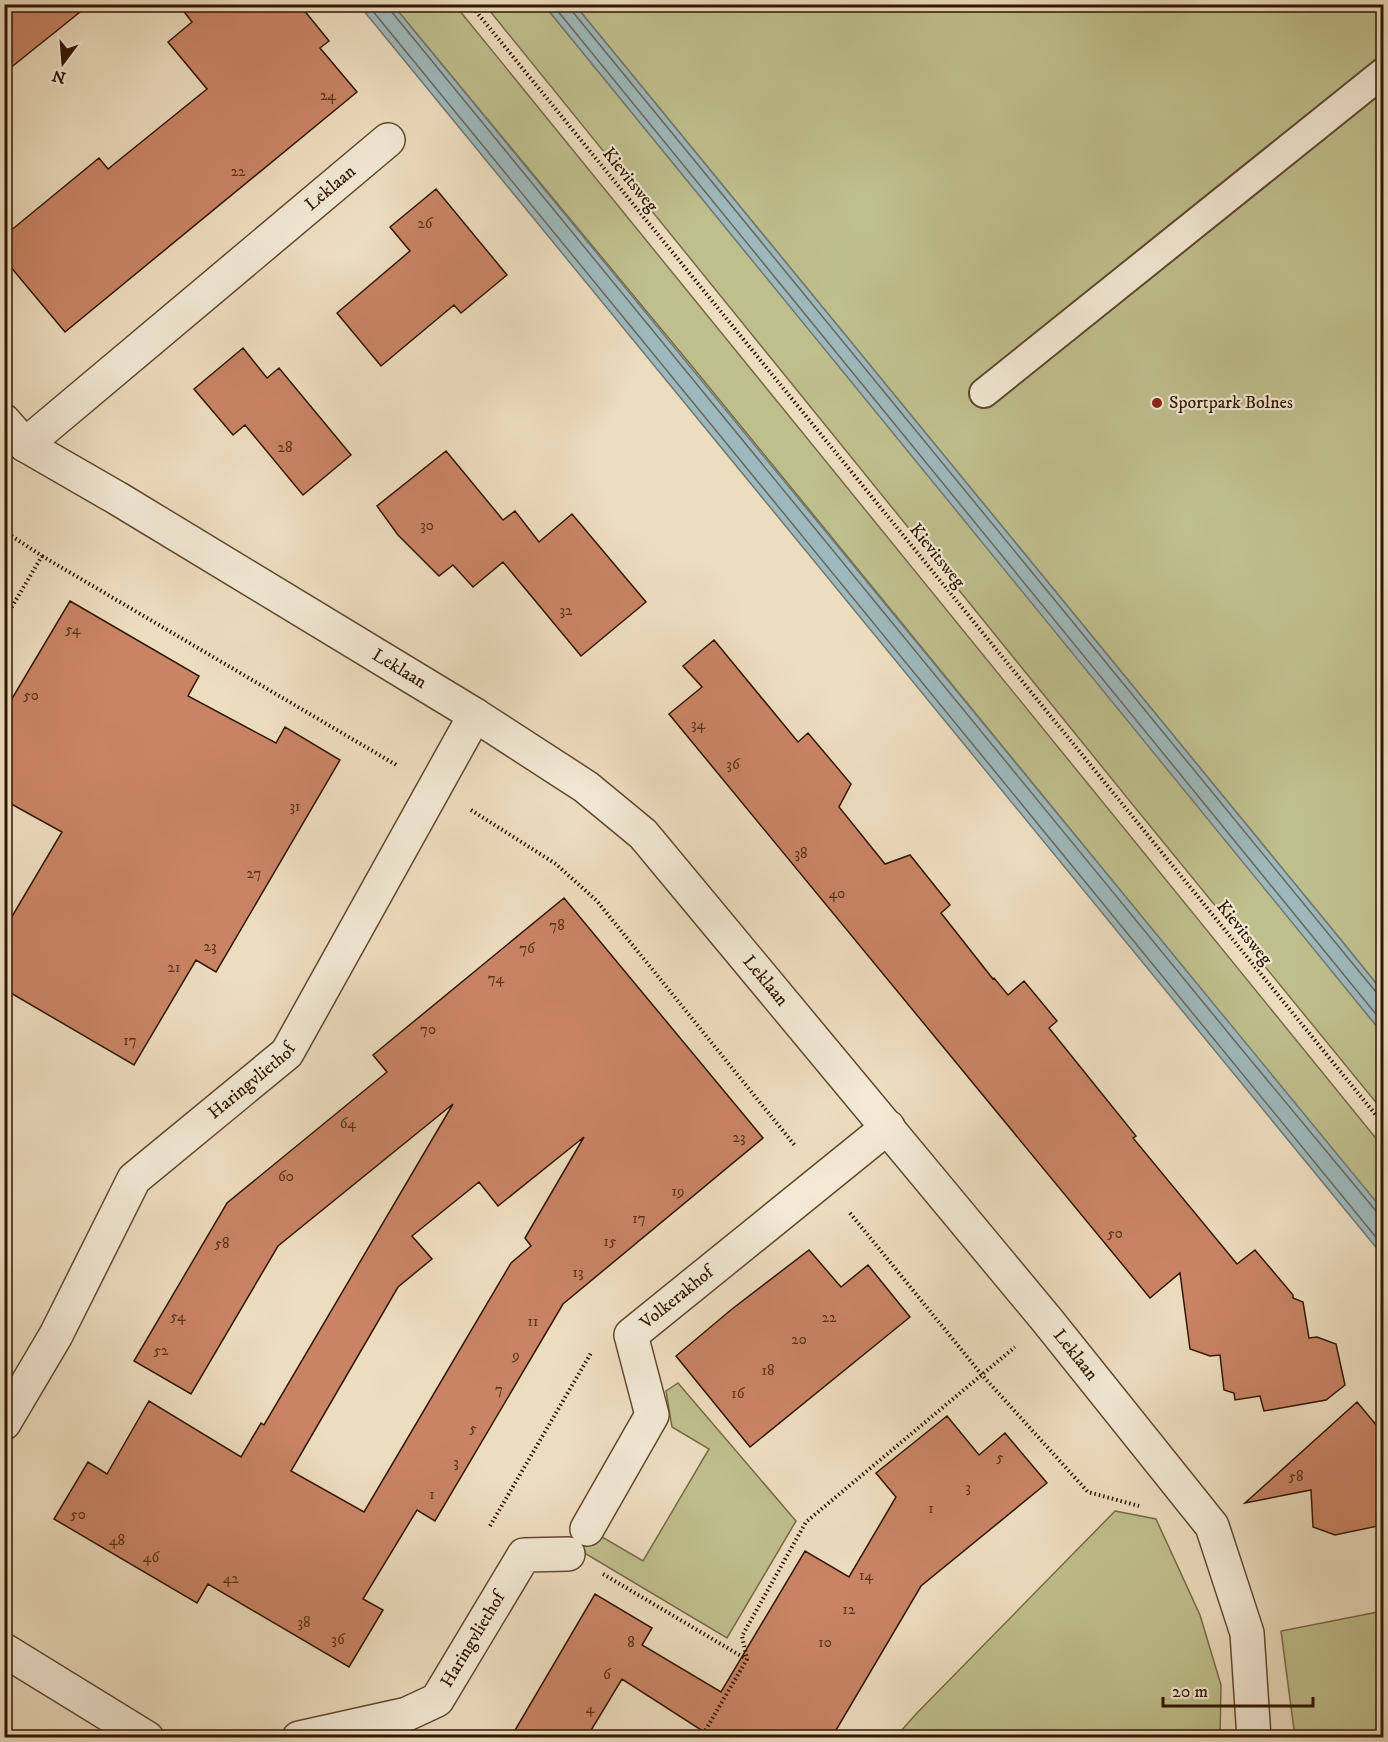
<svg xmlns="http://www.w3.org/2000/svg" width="1388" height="1742" font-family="'IM FELL DW Pica',serif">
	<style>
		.green { fill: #bfbf8d; stroke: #786a46; stroke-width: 1.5 }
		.water { fill: #9eb9bd; stroke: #727871; stroke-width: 1.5 }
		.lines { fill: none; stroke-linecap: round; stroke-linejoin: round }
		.shore { stroke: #68685e; stroke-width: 1.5 }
		.building { fill: #c98465; stroke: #311600; stroke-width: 1.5; fill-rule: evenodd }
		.service-casing { stroke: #604830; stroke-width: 32 }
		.minor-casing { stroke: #604830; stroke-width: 36 }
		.path { stroke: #311600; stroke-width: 4; stroke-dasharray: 1.5 3; stroke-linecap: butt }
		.service { stroke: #f3e9d5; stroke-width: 28 }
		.minor { stroke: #f3e9d5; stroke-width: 33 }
		.poi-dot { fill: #8f2418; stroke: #f3e9d5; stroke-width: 2 }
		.labels { text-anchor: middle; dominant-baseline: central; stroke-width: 4.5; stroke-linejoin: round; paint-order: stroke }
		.number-label { font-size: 15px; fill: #573219 }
		.street-label { font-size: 18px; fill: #311600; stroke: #f3e9d5 }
		.poi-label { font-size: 18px; fill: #311600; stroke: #f3e9d5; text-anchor: start }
	</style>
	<rect width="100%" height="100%" fill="#edddbf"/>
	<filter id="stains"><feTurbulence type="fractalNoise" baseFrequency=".00333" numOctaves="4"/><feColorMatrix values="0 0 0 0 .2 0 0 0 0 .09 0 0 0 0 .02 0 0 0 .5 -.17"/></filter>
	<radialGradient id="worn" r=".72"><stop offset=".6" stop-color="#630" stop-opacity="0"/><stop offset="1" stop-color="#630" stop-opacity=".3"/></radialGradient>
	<path class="green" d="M393,5H455L1383,1147V1212L691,365Z
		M485,5H544L1316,950L1383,1034V1111L1133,805Z
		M575,5H1383V992L1341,940Z
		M678,1383L796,1521L727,1638L581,1551L592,1531L643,1561L709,1449L672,1427L666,1391Z
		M1115,1511L1156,1519L1200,1615L1221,1685L1220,1737H898L901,1731L916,1714Z
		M1383,1611V1715L1372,1737H1295L1281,1631Z"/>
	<path class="water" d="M359,5H393L1383,1210V1256Z
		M544,5H575L1341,940L1383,992V1034Z"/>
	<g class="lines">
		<path class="shore" d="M367,4L1384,1247
			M389,4L391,11L1239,1046L1376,1211L1384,1213
			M552,4L1384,1024
			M571,4L572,11L1376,992L1384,995"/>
	</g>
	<path class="building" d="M4,4H90L4,73Z
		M178,4H299L329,41L320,48L357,92L65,332L4,259V236L99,158L108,169L207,89L168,42L192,22Z
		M436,189L507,275L461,313L454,305L381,366L337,313L410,251L390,227Z
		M243,348L267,378L279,368L351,455L303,495L245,425L233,435L194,389Z
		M446,451L503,520L515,511L539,542L572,514L646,602L581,656L503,562L473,587L453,565L439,576L398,535L377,506Z
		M70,601L199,676L188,696L276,743L285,727L340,760L216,972L196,960L134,1065L4,989V930L62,832L4,800V712Z
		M714,640L798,742L808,733L851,784L839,807L885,864L910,855L950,905L941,913L993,979L994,978L1008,995L1024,981L1057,1021L1049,1028L1136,1136L1133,1138L1237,1264L1255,1250L1293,1295V1298L1303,1302L1309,1338L1317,1337L1336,1344L1345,1385L1326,1400L1264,1411L1260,1396L1235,1400L1234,1393L1224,1390L1220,1355L1210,1356L1190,1349L1180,1273L1150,1298L669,714L702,687L683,666Z
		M564,898L763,1138L563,1304L435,1521L417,1510L363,1599L383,1610L349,1667L208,1584L197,1603L54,1519L88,1462L107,1474L149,1401L241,1457L261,1423L264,1425L453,1104L278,1246L191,1394L134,1361L227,1203L387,1072L373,1055ZM584,1137L525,1238L531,1246L511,1263L364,1512L291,1471L398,1287L432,1259L412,1236L479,1182L498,1206Z
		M809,1250L841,1287L868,1265L910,1317L750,1447L676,1356L732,1309Z
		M1357,1402L1383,1433V1525L1335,1535L1313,1527L1311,1490L1245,1503Z
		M947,1416L979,1455L1005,1433L1047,1483L921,1586L832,1737H712L622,1679L587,1737H511L595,1594L652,1628L642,1645L721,1692L805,1551L849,1577L896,1497L876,1473Z"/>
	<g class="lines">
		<g class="service-casing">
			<path id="service" d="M984,393L1384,72"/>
		</g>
		<g class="minor-casing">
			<g id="minor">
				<path id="s1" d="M4,421L25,445L117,498L475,715L586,787L643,834L1047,1320L1212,1526L1247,1633L1254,1738"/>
				<path id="s2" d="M25,445L388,140"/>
				<path id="s3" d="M4,1423L56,1335L134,1179L287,1053L475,715"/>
				<path id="s4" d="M587,1529L652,1415L631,1335L888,1127"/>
				<path d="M4,1650L147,1738"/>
				<path id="s5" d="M299,1738L407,1714L437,1700L524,1555L568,1554"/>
			</g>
		</g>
		<path class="path" d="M470,4L1384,1125
			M4,531L42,556L4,620
			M42,556L398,766
			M471,810L556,864L597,901L796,1147
			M850,1213L982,1375L1088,1492L1139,1506
			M490,1526L591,1353
			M603,1574L746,1659
			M701,1738L747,1659L742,1636L806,1522L1015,1347"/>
		<use href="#service" class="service"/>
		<use href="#minor" class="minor"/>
	</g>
	<circle class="poi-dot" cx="1157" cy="403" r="6"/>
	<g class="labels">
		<g class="number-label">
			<text x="328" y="95">24</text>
			<text x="238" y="171">22</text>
			<text x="425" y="223">26</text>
			<text x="285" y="447">28</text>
			<text x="427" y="525">30</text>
			<text x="566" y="610">32</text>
			<text x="73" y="629">54</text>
			<text x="31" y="695">50</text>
			<text x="698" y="724">34</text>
			<text x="733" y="764">36</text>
			<text x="295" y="806">31</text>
			<text x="801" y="853">38</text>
			<text x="254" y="873">27</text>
			<text x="837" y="893">40</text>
			<text x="557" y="925">78</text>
			<text x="210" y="946">23</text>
			<text x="527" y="948">76</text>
			<text x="174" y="967">21</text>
			<text x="496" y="978">74</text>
			<text x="428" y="1029">70</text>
			<text x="130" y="1040">17</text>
			<text x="348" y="1123">64</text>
			<text x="739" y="1137">23</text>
			<text x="286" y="1176">60</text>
			<text x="678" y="1191">19</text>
			<text x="639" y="1218">17</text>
			<text x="1115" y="1233">50</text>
			<text x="610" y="1241">15</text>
			<text x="222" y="1243">58</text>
			<text x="578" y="1272">13</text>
			<text x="178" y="1316">54</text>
			<text x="829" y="1317">22</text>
			<text x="533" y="1321">11</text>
			<text x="799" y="1339">20</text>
			<text x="161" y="1350">52</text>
			<text x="516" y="1355">9</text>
			<text x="768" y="1370">18</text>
			<text x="499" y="1389">7</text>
			<text x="738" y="1393">16</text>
			<text x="473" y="1428">5</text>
			<text x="1000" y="1457">5</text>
			<text x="456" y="1462">3</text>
			<text x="1296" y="1476">58</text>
			<text x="968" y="1487">3</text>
			<text x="432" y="1494">1</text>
			<text x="931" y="1508">1</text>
			<text x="78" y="1514">50</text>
			<text x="117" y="1540">48</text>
			<text x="151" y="1557">46</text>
			<text x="866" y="1575">14</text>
			<text x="231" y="1578">42</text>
			<text x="849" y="1609">12</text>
			<text x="304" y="1622">38</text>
			<text x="338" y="1639">36</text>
			<text x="631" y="1642">8</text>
			<text x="825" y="1642">10</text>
			<text x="607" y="1674">6</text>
			<text x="590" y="1708">4</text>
		</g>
		<g class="street-label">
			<text transform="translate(630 180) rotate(51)">Kievitsweg</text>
			<text stroke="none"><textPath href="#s2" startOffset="399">Leklaan</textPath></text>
			<text transform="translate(937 556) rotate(51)">Kievitsweg</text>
			<text stroke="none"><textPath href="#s1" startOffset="468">Leklaan</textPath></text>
			<text transform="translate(1244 933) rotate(51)">Kievitsweg</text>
			<text stroke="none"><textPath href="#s1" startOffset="954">Leklaan</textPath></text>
			<text stroke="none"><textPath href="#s3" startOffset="430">Haringvliethof</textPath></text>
			<text stroke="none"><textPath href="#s4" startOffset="273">Volkerakhof</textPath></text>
			<text stroke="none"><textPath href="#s1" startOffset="1440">Leklaan</textPath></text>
			<text stroke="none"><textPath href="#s5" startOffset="214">Haringvliethof</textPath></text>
		</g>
		<g class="poi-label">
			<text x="1169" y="403">Sportpark Bolnes</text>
		</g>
	</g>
	<rect width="1388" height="1742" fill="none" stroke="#edddbf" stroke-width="24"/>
	<rect x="6" y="6" width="1376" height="1730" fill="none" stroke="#311600" stroke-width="3"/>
	<rect x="12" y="12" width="1364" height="1718" fill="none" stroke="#311600" stroke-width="1.5"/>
	<g transform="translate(63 63) rotate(196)" stroke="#f3e9d5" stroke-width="4.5" paint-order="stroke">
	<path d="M0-4.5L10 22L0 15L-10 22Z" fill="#311600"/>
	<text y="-9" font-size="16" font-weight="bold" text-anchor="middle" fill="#311600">N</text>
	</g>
	<path d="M1163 1697v9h150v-9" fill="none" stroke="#311600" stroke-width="3"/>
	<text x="1172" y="1697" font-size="18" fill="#311600" stroke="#f3e9d5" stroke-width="4.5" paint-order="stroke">20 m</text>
	<rect width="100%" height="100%" filter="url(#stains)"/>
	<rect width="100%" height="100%" fill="url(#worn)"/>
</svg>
